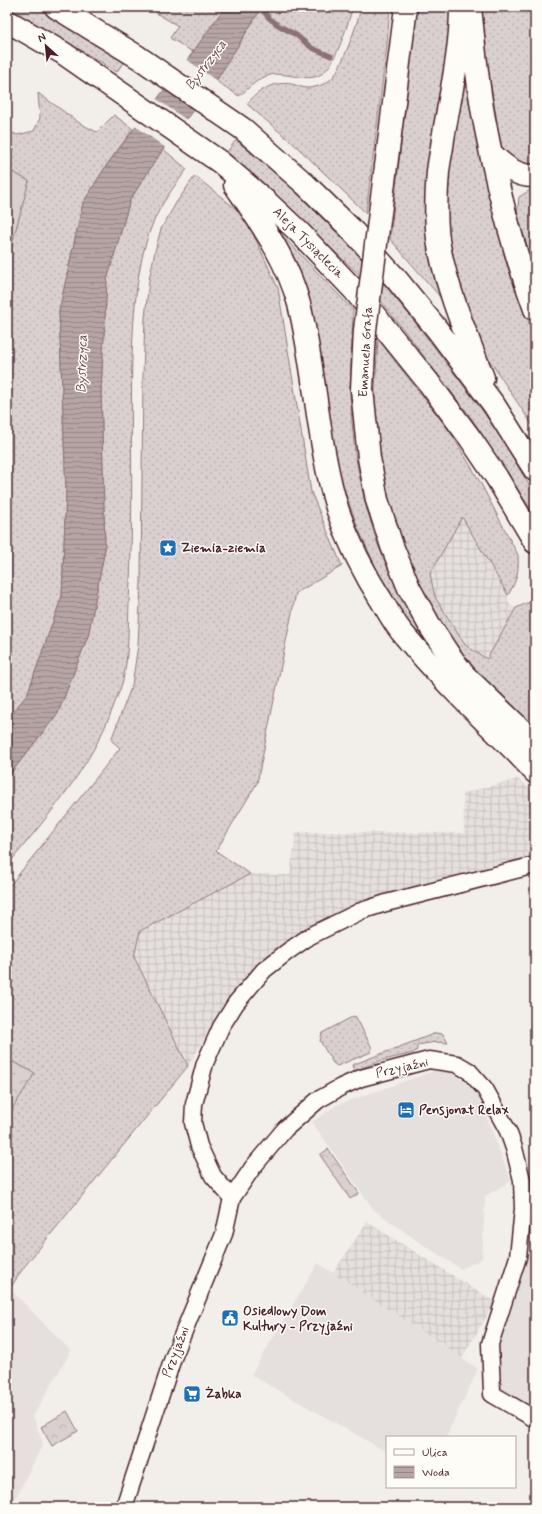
<svg xmlns="http://www.w3.org/2000/svg" width="542" height="1514" font-family="Mynerve,sans-serif">
	<style>
		.built { fill: #e5dfdd }
		.industrial { fill: url(#industrial-grid) }
		.grass { fill: url(#grass-dots); stroke: #92787d }
		.forest { fill: url(#forest-crowns); stroke: #92787d }
		.garden { fill: #d9d0cf; stroke: #92787d }
		.water { fill: url(#water-rules); stroke: #8b6f75 }
		.pier { fill: #f2efeb }
		.lines { fill: none; stroke-linecap: round; stroke-linejoin: round }
		.stream { stroke: #8b6f75; stroke-width: 5 }
		.street-casing { stroke: #4a1f2b; stroke-width: 19 }
		.secondary-casing { stroke: #4a1f2b; stroke-width: 25 }
		.primary-casing { stroke: #4a1f2b; stroke-width: 25 }
		.street { stroke: #fdfcf7; stroke-width: 16 }
		.secondary { stroke: #fdfcf7; stroke-width: 22 }
		.primary { stroke: #fdfcf7; stroke-width: 22 }
		.secondary-bridge-casing { stroke: #4a1f2b; stroke-width: 25; stroke-linecap: butt }
		.secondary-bridge { stroke: #fdfcf7; stroke-width: 22 }
		.labels { text-anchor: middle; dominant-baseline: central; stroke-width: 3; stroke-linejoin: round; paint-order: stroke }
		.street-label { font-size: 13px; fill: #4a1f2b; stroke: #fdfcf7 }
		.poi-label { font-size: 13px; font-weight: bold; fill: #4a1f2b; stroke: #fdfcf7; text-anchor: start }
		.water-label { font-size: 14px; font-style: italic; fill: #704e56; stroke: #fdfcf7 }
	</style>
	<defs>
		<pattern id="industrial-grid" width="8" height="8" patternUnits="userSpaceOnUse"><rect width="8" height="8" fill="#e5dfdd"/><path d="M0 4h8M4 0v8" fill="none" stroke="#c6bfbe"/></pattern>
		<pattern id="grass-dots" width="8" height="8" patternUnits="userSpaceOnUse"><rect width="8" height="8" fill="#d9d0cf"/><path d="M2 2h.1M6 6h.1" fill="none" stroke="#bcb2b2" stroke-width="1.8" stroke-linecap="round"/></pattern>
		<pattern id="forest-crowns" width="20" height="18" patternUnits="userSpaceOnUse"><rect width="20" height="18" fill="#d9d0cf"/><path d="M2 6a3 3 0 1 1 6 0M12 15a3 3 0 1 1 6 0" fill="none" stroke="#bcb2b2"/></pattern>
		<pattern id="water-rules" width="6" height="5" patternUnits="userSpaceOnUse"><rect width="6" height="5" fill="#b7a5a6"/><path d="M0 2.5h6" fill="none" stroke="#978687"/></pattern>
	</defs>
	<rect width="100%" height="100%" fill="#f2efeb"/>
	<filter id="ink" filterUnits="userSpaceOnUse"><feTurbulence type="fractalNoise" baseFrequency=".025" numOctaves="2"/><feDisplacementMap in="SourceGraphic" scale="8" xChannelSelector="R" yChannelSelector="G"/><feConvolveMatrix kernelMatrix="1 2 1 2 8 2 1 2 1" color-interpolation-filters="sRGB"/></filter>
	<g filter="url(#ink)">
		<path class="built" d="M451,1070L477,1093L511,1181L485,1196L482,1259L461,1269L419,1242L374,1210L312,1122L337,1105L434,1071Z
			M534,1183L535,1184V1411L499,1390L498,1347L514,1302L529,1249Z
			M318,1263L478,1369L446,1437H387V1452L251,1375Z
			M10,1289L71,1351L33,1416L43,1444L11,1507H7V1293Z"/>
		<path class="industrial" d="M462,516L508,595V603L516,608L488,659L465,645L435,597L430,574Z
			M518,779L535,793V859L363,903L234,995L211,1027L188,1066L134,957L140,931L250,874L290,875L296,832L464,833L463,793Z
			M367,1222L495,1302L462,1358L333,1273Z"/>
		<path class="grass" d="M7,7H35L56,18L124,61L117,72L47,30L7,9Z
			M159,7H225L193,52L170,38L178,26L156,13Z
			M262,7H353C347,25 338,59 324,72C310,85 287,71 270,75C258,78 249,88 239,96L216,81Z
			M361,7H390L387,45L366,213L296,146L247,104C258,90 273,81 292,84C297,85 302,88 307,88C315,88 327,84 332,78C341,70 359,20 361,7Z
			M417,7H449L450,24L440,103L431,257L441,298L390,239Z
			M481,7H535V167L531,168L506,156L501,145L486,57Z
			M464,76L481,162L506,262L535,339V429L484,352L472,328L452,264L444,201Z
			M38,93L81,124L97,132L114,115L133,129L106,166L83,203L59,311L66,492L62,596L27,695L7,719V262L28,181L7,169V130L17,135L34,131L40,118Z
			M236,140L287,183L362,257L415,322L482,410L503,441L535,495V516L472,419L403,329L361,276L227,152Z
			M163,149L187,169C174,187 161,203 153,223C136,263 134,312 132,355C130,437 134,520 129,602C128,628 129,655 123,680C121,688 117,697 114,705C91,768 49,814 7,866V778L58,713L88,636L105,549L101,390L107,280L130,200Z
			M195,176L245,216L278,288L311,492L342,566L296,593L257,783L216,851L250,874L140,931L134,957L188,1066L24,1267L7,1293V889L120,748L111,740L132,685L138,645L141,582L143,376L145,318L149,280L155,251L161,229L176,203Z
			M535,187V267L517,216L519,197Z
			M279,232L353,310L350,393L352,423L355,454L365,503L378,545L400,596L444,671L407,629L384,586L358,528L344,489Z
			M378,339L451,433L479,480L518,555C519,572 517,580 508,595L462,517L430,574L435,597L465,645L487,659L516,608L527,603L535,602V734L485,685L449,636L426,600L399,534L384,481L375,425V389Z
			M354,1016L356,1017L372,1048L371,1052L337,1066L333,1063L320,1041L322,1033Z
			M436,1033L443,1034L448,1043L436,1042L417,1045V1050L413,1053L380,1061L354,1071L352,1065Z"/>
		<path class="forest" d="M7,1059L35,1073L7,1117Z
			M328,1149L359,1193L350,1199L320,1155Z
			M67,1411L78,1431L52,1446L41,1427Z"/>
		<path class="garden" d="M7,169L29,181L7,262Z"/>
		<path class="water" d="M225,7H262L216,81L163,149L130,200L107,280L101,390L105,549L88,636L58,713L7,778V719L27,695L62,596L66,492L59,311L83,203L106,166L193,52Z"/>
		<path class="pier" d="M186,59L218,82L195,111L163,88Z
			M155,98L188,121L166,148L134,125Z"/>
		<g class="lines">
			<path class="stream" d="M260,7L269,18L278,25L296,35L312,48L331,56"/>
			<g class="street-casing">
				<path id="street" d="M232,1198L213,1176L199,1146L193,1123L194,1104L205,1063L221,1027L236,1003L264,970L287,952L310,936L361,911L386,903L535,865
					M124,1507L173,1358L224,1234L232,1198L253,1167L285,1129L318,1100L341,1087L361,1078L429,1060L457,1064L469,1071L485,1089L508,1131L514,1148L522,1180L523,1209L518,1257L490,1344L492,1391V1394L535,1419"/>
			</g>
			<g class="secondary-casing">
				<path id="secondary" d="M470,7C474,44 477,82 484,119C496,183 512,247 535,309
					M491,153C503,166 517,177 535,176
					M385,174L406,7
					M362,389L369,458L377,500L392,546L409,588L430,626L447,652L476,691
					M511,743L522,758L535,772"/>
			</g>
			<g class="primary-casing">
				<path id="primary" d="M56,7L138,57L243,129L305,184L350,228L397,280L436,328L494,405L535,470
					M461,7C461,51 450,96 443,139C442,150 439,161 438,172C436,196 435,228 440,251C449,295 467,336 483,378
					M7,21L63,53L220,162L268,203L300,233L355,291L429,383L470,438L497,478L535,542
					M235,185C260,222 287,259 299,304C316,372 317,444 338,511C349,544 365,575 383,603C390,615 396,626 405,636C441,679 482,718 522,758
					M465,676L535,743"/>
			</g>
			<use href="#street" class="street"/>
			<use href="#secondary" class="secondary"/>
			<use href="#primary" class="primary"/>
			<g class="secondary-bridge-casing">
				<path id="secondary-bridge" d="M362,389L365,330L385,174"/>
			</g>
			<use href="#secondary-bridge" class="secondary-bridge"/>
		</g>
	</g>
	<defs>
		<g id="sight-square" transform="scale(0.9)"><rect x="-9" y="-9" width="18" height="18" rx="4" fill="#1f6fb2" stroke="#fdfcf7"/><path d="M0-6L1.8-2.2L6-1.7L2.9 1.2L3.7 5.4L0 3.3L-3.7 5.4L-2.9 1.2L-6-1.7L-1.8-2.2Z" fill="#fff"/></g>
		<g id="hotel-square" transform="scale(0.9)"><rect x="-9" y="-9" width="18" height="18" rx="4" fill="#1f6fb2" stroke="#fdfcf7"/><path d="M-6-4.5h1.5V1H6V5H4.5V3h-9V5H-6ZM-4 0a1.8 1.8 0 1 1 3.6 0ZM.5 0V-2.5h3Q6-2.5 6 0Z" fill="#fff"/></g>
		<g id="civic-square" transform="scale(0.9)"><rect x="-9" y="-9" width="18" height="18" rx="4" fill="#1f6fb2" stroke="#fdfcf7"/><path d="M-.6-6.5H3V-4.5H.6V-3L4-1V1h2V6H-6V1h2V-1L-.6-3ZM-1.2 2.5V6h2.4V2.5Z" fill="#fff"/></g>
		<g id="supermarket-square" transform="scale(0.9)"><rect x="-9" y="-9" width="18" height="18" rx="4" fill="#1f6fb2" stroke="#fdfcf7"/><path d="M-6-5.5h2.5l.6 2H6L4.5 2H-2.5L-4.4-4H-6ZM-1.5 3.2a1.3 1.3 0 1 0 .1 0ZM3 3.2a1.3 1.3 0 1 0 .1 0Z" fill="#fff"/></g>
	</defs>
	<g fill-rule="evenodd">
		<use href="#sight-square" x="168" y="548"/>
		<use href="#hotel-square" x="406" y="1110"/>
		<use href="#civic-square" x="230" y="1318"/>
		<use href="#supermarket-square" x="192" y="1394"/>
	</g>
	<g class="labels">
		<g class="street-label">
			<text transform="translate(308 243) rotate(45)">Aleja Tysiąclecia</text>
			<text transform="translate(366 352) rotate(-87)">Emanuela Grafa</text>
			<text transform="translate(402 1068) rotate(-13)">Przyjaźni</text>
			<text transform="translate(176 1352) rotate(-69)">Przyjaźni</text>
		</g>
		<g class="poi-label">
			<text x="181" y="548">Ziemia-ziemia</text>
			<text x="419" y="1110">Pensjonat Relax</text>
			<text x="243" y="1311">Osiedlowy Dom<tspan x="243" dy="15">Kultury - Przyjaźni</tspan></text>
			<text x="205" y="1394">Żabka</text>
		</g>
		<g class="water-label">
			<text transform="translate(206 65) rotate(-53)">Bystrzyca</text>
			<text transform="translate(82 364) rotate(-89)">Bystrzyca</text>
		</g>
	</g>
	<rect width="542" height="1514" fill="none" stroke="#fdfcf7" stroke-width="24"/>
	<rect x="12" y="12" width="518" height="1490" fill="none" stroke="#4a1f2b" stroke-width="1.5" filter="url(#ink)"/>
	<rect x="386" y="1436" width="130" height="52" fill="#fdfcf7" stroke="#b5a4a5"/>
	<rect x="394" y="1449" width="20" height="6" fill="#fdfcf7" stroke="#b5a4a5"/>
	<text x="422" y="1456" font-size="12" fill="#4a1f2b">Ulica</text>
	<rect x="394" y="1466" width="20" height="12" fill="url(#water-rules)" stroke="#b5a4a5"/>
	<text x="422" y="1476" font-size="12" fill="#4a1f2b">Woda</text>
	<g transform="translate(46 46) rotate(333)" stroke="#fdfcf7" stroke-width="3" paint-order="stroke">
	<path d="M0-3L7 15L0 10L-7 15Z" fill="#4a1f2b"/>
	<text y="-6" font-size="11" font-weight="bold" text-anchor="middle" fill="#4a1f2b">N</text>
	</g>
</svg>
